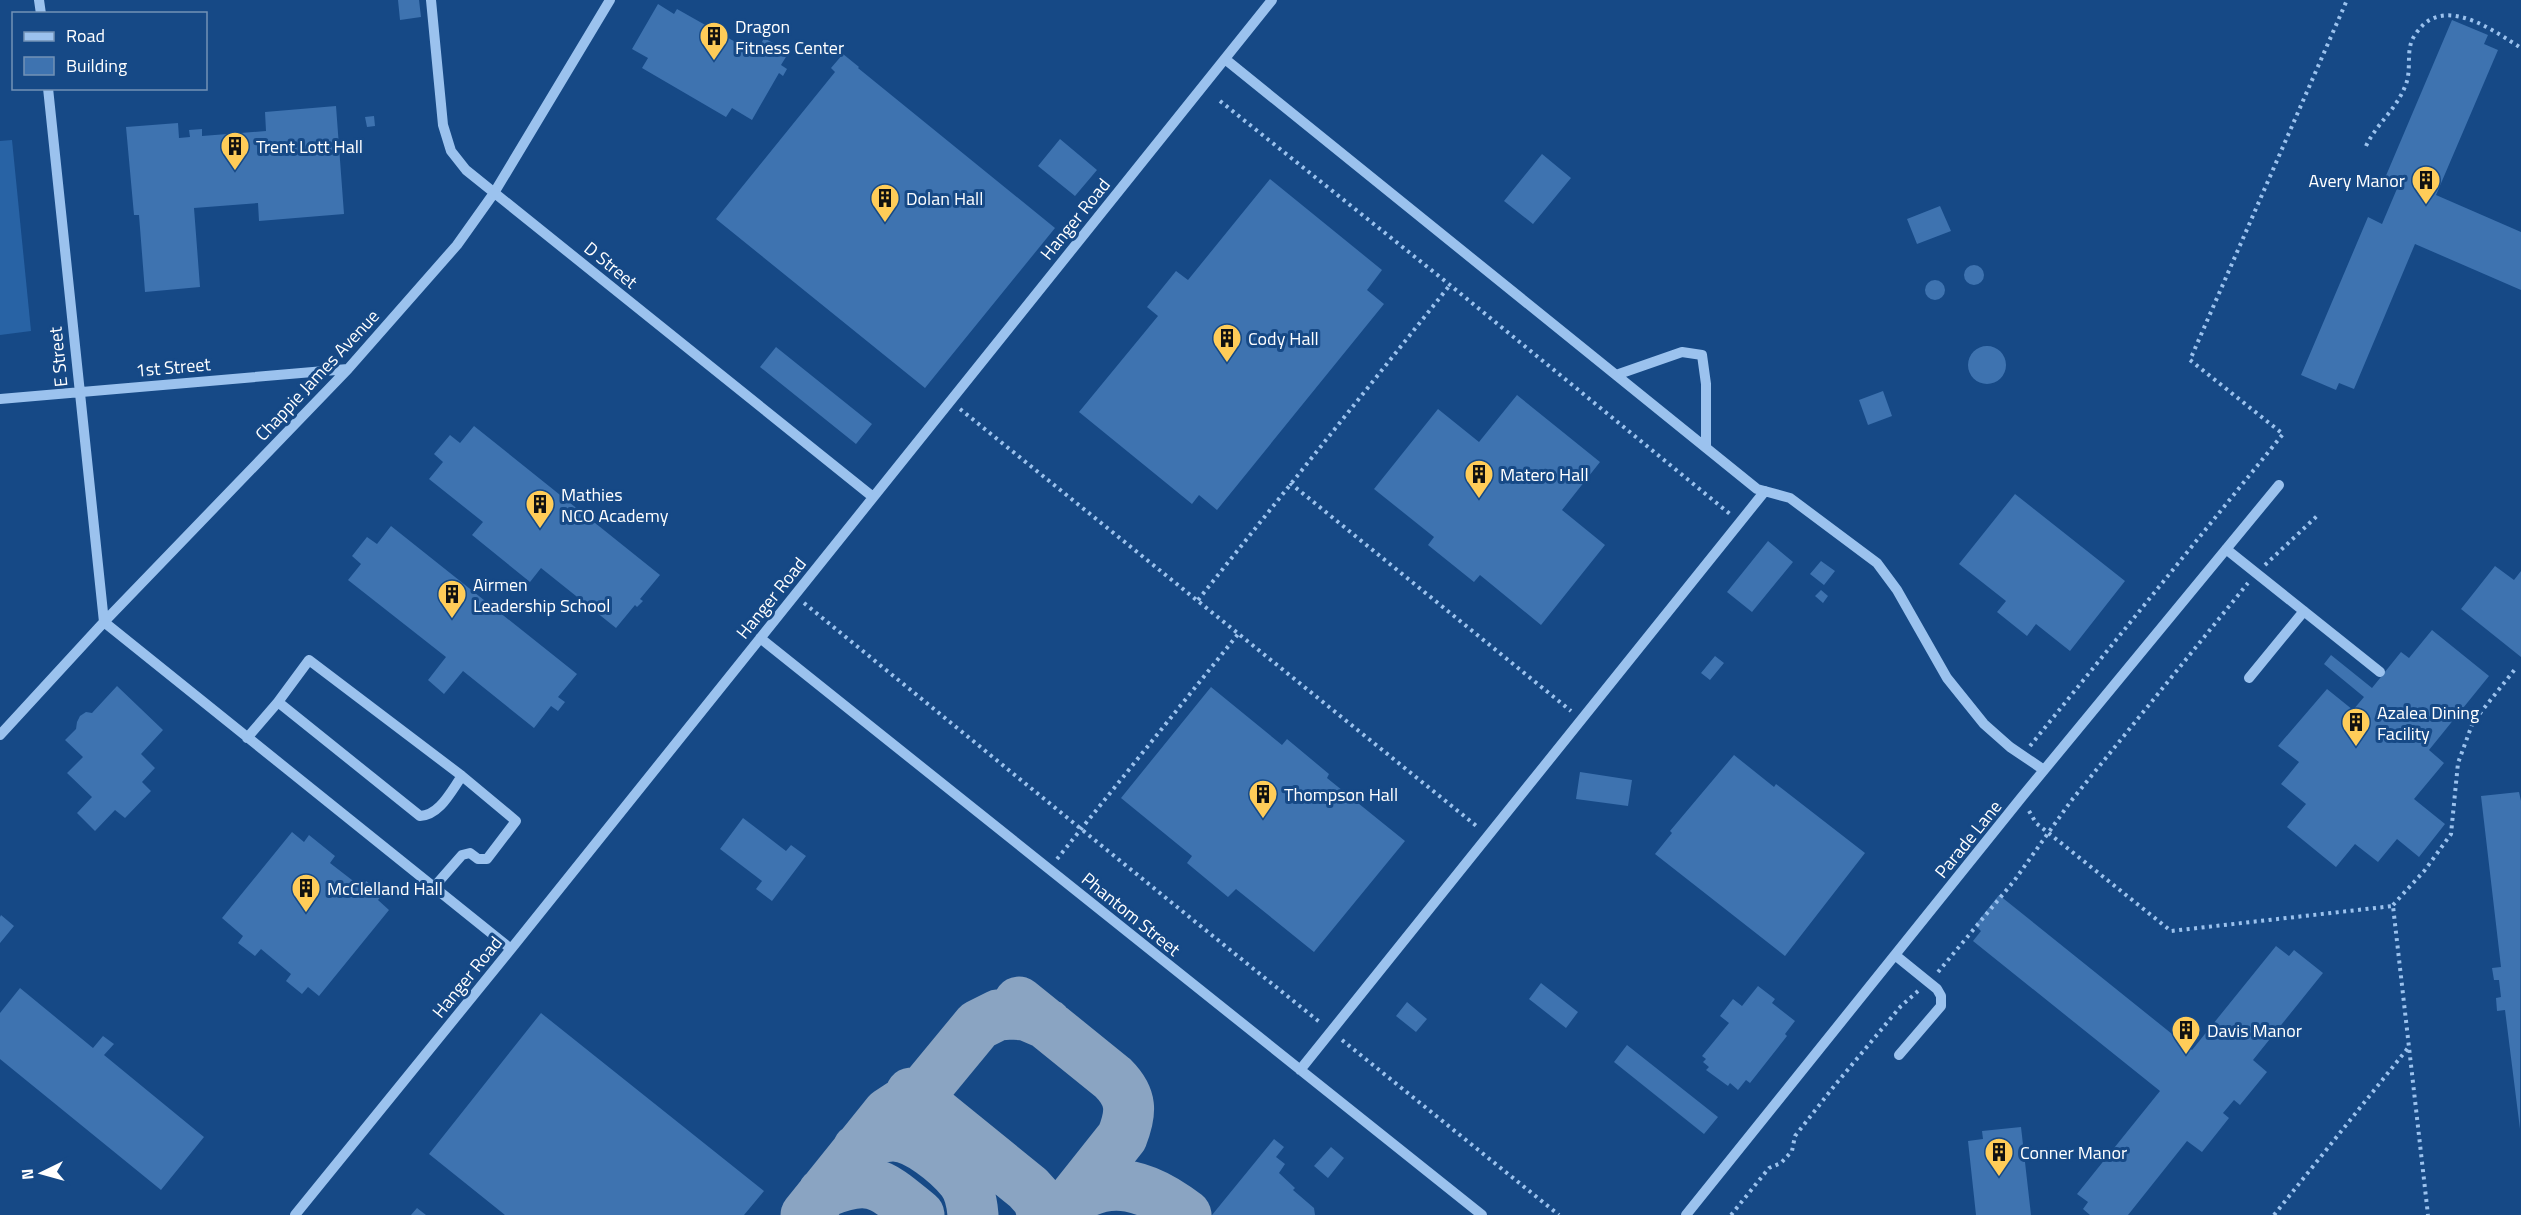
<svg xmlns="http://www.w3.org/2000/svg" width="2521" height="1215" font-family="'Titillium Web',sans-serif">
	<style>
		.green { fill: #2863a5 }
		.lines { fill: none; stroke-linecap: round; stroke-linejoin: round }
		.taxiway { stroke: #8aa4c2; stroke-width: 51 }
		.building { fill: #3e73b0 }
		.path { stroke: #9bc2ee; stroke-width: 4; stroke-dasharray: 3 4.5; stroke-linecap: butt }
		.minor { stroke: #9bc2ee; stroke-width: 10 }
		.labels { text-anchor: middle; dominant-baseline: central; stroke-width: 6; stroke-linejoin: round; paint-order: stroke }
		.poi-label { font-size: 18px; fill: #fff; stroke: #164986; text-anchor: start }
		.street-label { font-size: 18px; fill: #fff; stroke: #164986 }
	</style>
	<rect width="100%" height="100%" fill="#164986"/>
	<path class="green" d="M12,140L31,331L0,335V141Z"/>
	<g class="lines">
		<path class="taxiway" d="M1019,1002L1113,1078C1132,1097 1132,1112 1122,1137L1060,1215
			M911,1093L1028,1188L1038,1199L1043,1215
			M858,1149C869,1142 879,1136 893,1136C916,1136 948,1163 962,1180C969,1189 972,1203 973,1215
			M823,1193C872,1172 882,1185 919,1215
			M1070,1202C1110,1171 1150,1187 1186,1215
			M806,1215L888,1113L926,1088L978,1025L998,1015L1011,1014L1026,1015L1047,1024"/>
	</g>
	<path class="building" d="M398,0H419L421,17L400,20Z
		M658,4L674,14L677,9L746,48L749,42L759,48L764,38L789,52L781,65L787,69L783,76L779,73L752,120L732,108L726,117L642,68L648,58L632,49Z
		M2452,20L2488,35L2484,44L2498,50L2436,195L2521,232V290L2415,244L2354,389L2339,383L2336,390L2301,375L2368,217L2382,224L2399,184L2385,178Z
		M843,54L859,67L858,68L1055,228L925,388L716,219L835,72L831,68Z
		M336,106L344,214L259,221L258,203L194,208L200,287L145,292L139,215H134L126,127L178,123L179,138L190,137L189,130L202,129V136L266,131L265,112Z
		M374,116L375,126L367,127L365,117Z
		M1060,139L1097,170L1075,196L1038,166Z
		M1542,154L1571,178L1533,224L1504,201Z
		M1270,179L1382,270L1367,290L1384,304L1217,510L1199,495L1192,504L1079,412L1158,316L1147,307L1176,271L1188,280Z
		M1940,206L1951,231L1917,244L1907,219Z
		M1964 275a10 10 0 1 1 20 0a10 10 0 1 1-20 0Z
		M1925 290a10 10 0 1 1 20 0a10 10 0 1 1-20 0Z
		M1968 365a19 19 0 1 1 38 0a19 19 0 1 1-38 0Z
		M776,347L872,424L856,444L760,367Z
		M1883,391L1892,416L1868,425L1859,400Z
		M1517,395L1600,462L1562,510L1605,545L1541,625L1480,575L1474,582L1428,545L1434,537L1374,489L1438,409L1479,442Z
		M474,426L660,575L640,599L643,601L637,607L635,605L616,628L541,568L530,582L472,535L483,522L429,479L443,462L434,454L450,435L460,443Z
		M2015,494L2125,581L2070,651L2036,624L2027,636L1997,612L2006,601L1959,564Z
		M391,526L577,674L558,697L565,702L558,711L551,706L534,728L463,671L444,694L428,680L446,657L348,580L361,564L352,556L367,537L377,544Z
		M1768,541L1793,562L1752,612L1727,592Z
		M1821,561L1835,571L1824,585L1810,574Z
		M2495,566L2514,580L2521,571V657L2461,609Z
		M1821,590L1828,596L1823,603L1815,596Z
		M2432,630L2489,676L2429,750L2444,763L2414,799L2445,824L2419,857L2397,839L2378,862L2355,844L2336,867L2287,827L2306,804L2281,784L2299,762L2278,746L2327,689L2353,710L2364,697L2324,664L2331,655L2372,688L2401,652L2409,658Z
		M1715,656L1724,663L1710,680L1701,673Z
		M117,686L163,730L141,754L155,768L142,782L151,791L125,818L115,810L95,831L77,813L92,797L67,773L83,757L65,740L76,729L77,722L80,716L86,712L92,713Z
		M1211,687L1282,745L1287,739L1329,774L1327,778L1405,841L1314,952L1236,889L1228,897L1187,863L1192,856L1121,798Z
		M1734,755L1774,787L1776,784L1865,853L1785,956L1655,854L1672,833L1670,831Z
		M1580,772L1632,780L1628,806L1576,799Z
		M2519,792L2521,801L2520,1129L2505,1010L2497,1011L2496,998L2501,997L2499,980H2494L2492,968L2501,967L2481,796Z
		M743,818L786,851L791,845L806,856L772,901L756,889L762,881L720,849Z
		M292,832L304,842L309,835L335,856L330,863L361,887L366,881L383,894L378,900L389,910L319,996L308,987L302,994L286,981L291,974L261,949L255,956L238,943L243,936L222,918Z
		M1999,895L2192,1050L2276,946L2289,956L2294,950L2323,973L2253,1060L2267,1072L2240,1105L2234,1100L2223,1113L2229,1118L2202,1152L2187,1141L2128,1215H2090L2083,1209L2088,1202L2077,1194L2160,1091L1973,941L1981,931L1975,925Z
		M1,915L14,926L0,943V917Z
		M1541,983L1578,1012L1566,1028L1529,999Z
		M1758,986L1775,999L1772,1003L1795,1021L1785,1034L1787,1036L1750,1083L1746,1080L1738,1090L1730,1083L1728,1086L1706,1070L1709,1067L1703,1062L1706,1059L1702,1056L1729,1023L1720,1016L1733,999L1742,1006Z
		M20,988L93,1048L103,1036L114,1044L104,1055L204,1137L161,1190L0,1059V1013Z
		M1407,1002L1427,1019L1416,1032L1396,1016Z
		M541,1013L764,1191L744,1215H505L429,1154Z
		M1627,1045L1718,1117L1704,1134L1614,1062Z
		M2021,1127L2031,1215H1976L1968,1141L1983,1139L1982,1131Z
		M1274,1139L1284,1147L1276,1157L1285,1164L1279,1173L1295,1188L1293,1190L1314,1208L1315,1215H1212Z
		M1331,1147L1344,1158L1328,1178L1314,1166Z
		M417,1208L426,1215H411Z"/>
	<g class="lines">
		<path class="path" d="M1220,101L1450,285L1730,514
			M2366,146C2377,123 2397,109 2406,84C2411,71 2407,56 2411,43C2413,36 2419,29 2424,24C2452,0 2496,32 2521,48
			M960,409L1479,828
			M1290,483L1571,711
			M2265,565L2317,516
			M1198,600L1450,285
			M804,603C977,744 1149,885 1322,1024
			M2030,746L2283,434L2190,360L2347,0
			M2029,811L2036,823L2171,931L2393,906L2428,1215
			M1057,859L1239,633
			M2393,905L2425,870L2451,834L2458,763L2473,722L2516,668
			M1938,972L2014,881L2071,801L2248,583
			M1342,1040L1559,1215
			M1731,1215L1769,1168L1781,1163L1792,1151L1795,1136L1835,1085L1901,1006L1918,991
			M2274,1215L2408,1048"/>
		<path class="minor" d="M39,0L41,14
			M431,0L443,125L451,151L466,170L873,497
			M1225,59L1757,489L1790,498L1877,563L1897,590L1947,678L1984,724L2010,747L2044,770
			M48,88L104,622L511,949
			M1616,375L1682,352L1702,355L1706,384V448
			M0,399L348,369
			M2226,549L2380,672
			M760,638L1482,1215
			M2249,678L2304,611
			M0,735L104,622L348,369L457,245L494,193L610,0
			M247,738L278,702
			M434,887L462,855L470,853L478,859H487L516,821L462,776L309,660L278,702L420,816C440,815 451,791 462,776
			M1895,955L1937,989L1941,996V1006L1899,1055
			M1300,1070L1765,491
			M295,1215L511,949L1272,0
			M1686,1215L2021,798L2279,485"/>
	</g>
	<defs>
		<g id="building-pin" transform="scale(1.5)"><path d="M0 17L-7.5 6A9.5 9.5 0 1 1 7.5 6Z" fill="#ffcc58" stroke="#164986"/><path d="M-4-6H4V6H1V3H-1V6H-4ZM-2.5-4.3h1.7v1.8h-1.7ZM.8-4.3h1.7v1.8H.8ZM-2.5-1h1.7V.8h-1.7ZM.8-1h1.7V.8H.8Z" fill="#111"/></g>
	</defs>
	<g fill-rule="evenodd">
		<use href="#building-pin" x="714" y="36"/>
		<use href="#building-pin" x="235" y="146"/>
		<use href="#building-pin" x="2426" y="180"/>
		<use href="#building-pin" x="885" y="198"/>
		<use href="#building-pin" x="1227" y="338"/>
		<use href="#building-pin" x="1479" y="474"/>
		<use href="#building-pin" x="540" y="504"/>
		<use href="#building-pin" x="452" y="594"/>
		<use href="#building-pin" x="2356" y="722"/>
		<use href="#building-pin" x="1263" y="794"/>
		<use href="#building-pin" x="306" y="888"/>
		<use href="#building-pin" x="2186" y="1030"/>
		<use href="#building-pin" x="1999" y="1152"/>
	</g>
	<g class="labels">
		<g class="poi-label">
			<text x="735" y="26">Dragon<tspan x="735" dy="21">Fitness Center</tspan></text>
			<text x="256" y="146">Trent Lott Hall</text>
			<text x="2405" y="180" text-anchor="end">Avery Manor</text>
			<text x="906" y="198">Dolan Hall</text>
			<text x="1248" y="338">Cody Hall</text>
			<text x="1500" y="474">Matero Hall</text>
			<text x="561" y="494">Mathies<tspan x="561" dy="21">NCO Academy</tspan></text>
			<text x="473" y="584">Airmen<tspan x="473" dy="21">Leadership School</tspan></text>
			<text x="2377" y="712">Azalea Dining<tspan x="2377" dy="21">Facility</tspan></text>
			<text x="1284" y="794">Thompson Hall</text>
			<text x="327" y="888">McClelland Hall</text>
			<text x="2207" y="1030">Davis Manor</text>
			<text x="2020" y="1152">Conner Manor</text>
		</g>
		<g class="street-label">
			<text transform="translate(1075 219) rotate(-51)">Hanger Road</text>
			<text transform="translate(611 265) rotate(39)">D Street</text>
			<text transform="translate(58 357) rotate(-96)">E Street</text>
			<text transform="translate(173 367) rotate(-5)">1st Street</text>
			<text transform="translate(317 375) rotate(-47)">Chappie James Avenue</text>
			<text transform="translate(771 598) rotate(-51)">Hanger Road</text>
			<text transform="translate(1968 839) rotate(-51)">Parade Lane</text>
			<text transform="translate(1131 914) rotate(39)">Phantom Street</text>
			<text transform="translate(467 977) rotate(-51)">Hanger Road</text>
		</g>
	</g>
	<rect x="12" y="12" width="195" height="78" fill="#164986" stroke="#7392b6" stroke-width="1.5"/>
	<rect x="24" y="32" width="30" height="9" fill="#9bc2ee" stroke="#7392b6" stroke-width="1.5"/>
	<text x="66" y="42" font-size="18" fill="#ffffff">Road</text>
	<rect x="24" y="57" width="30" height="18" fill="#3e73b0" stroke="#7392b6" stroke-width="1.5"/>
	<text x="66" y="72" font-size="18" fill="#ffffff">Building</text>
	<g transform="translate(42 1173) rotate(265)" stroke="#164986" stroke-width="4.5" paint-order="stroke">
	<path d="M0-4.5L10 22L0 15L-10 22Z" fill="#ffffff"/>
	<text y="-9" font-size="16" font-weight="bold" text-anchor="middle" fill="#ffffff">N</text>
	</g>
</svg>
